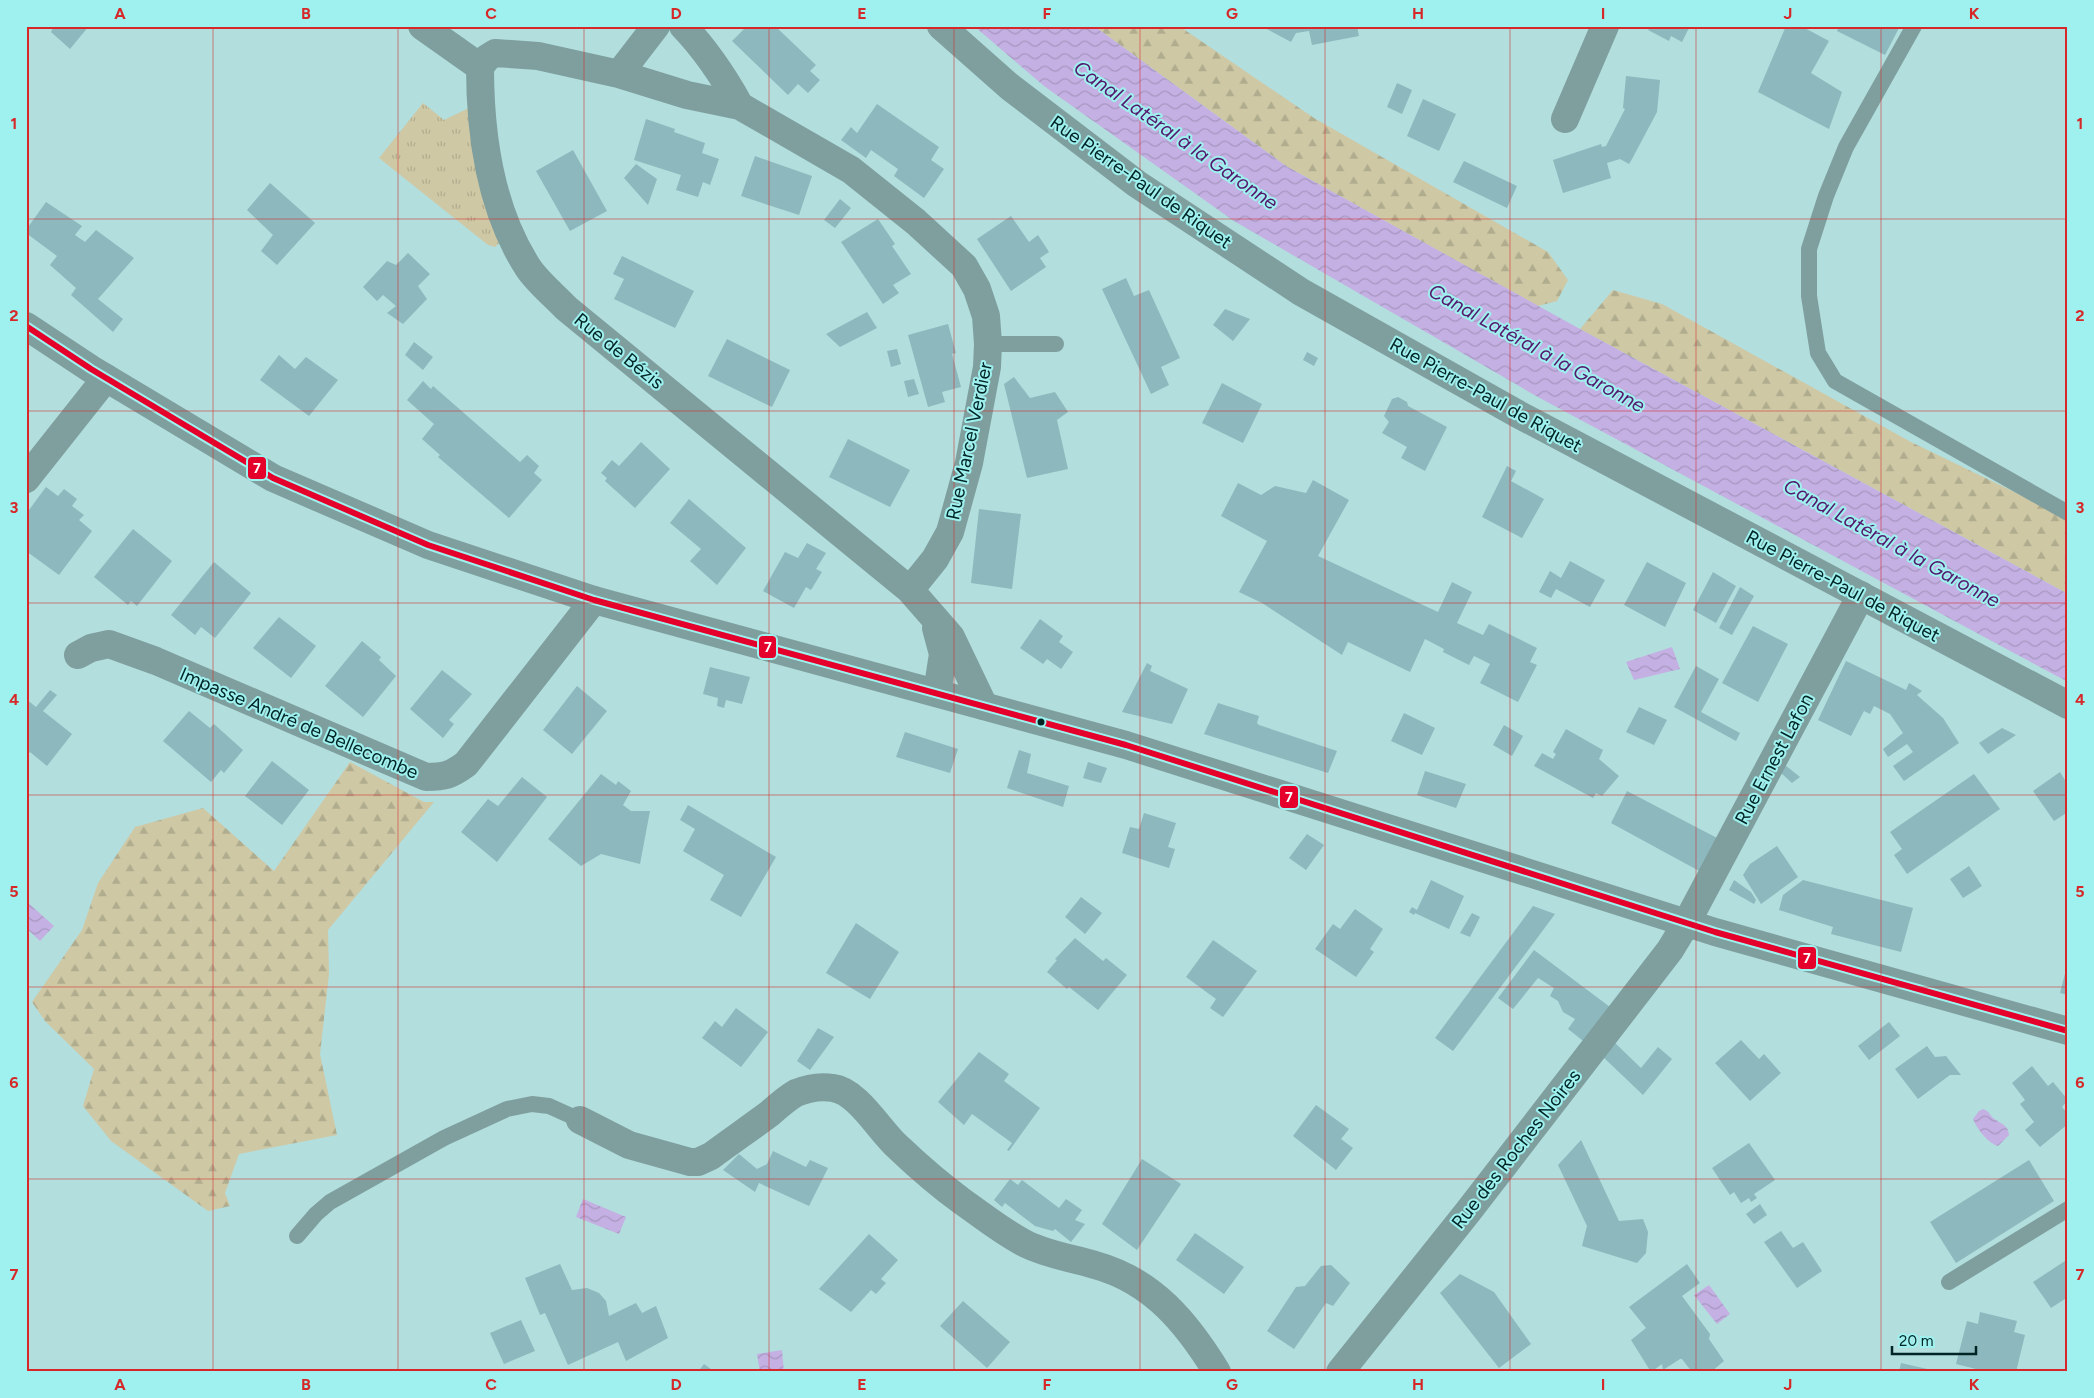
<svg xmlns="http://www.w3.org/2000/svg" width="2094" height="1398" font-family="Figtree,sans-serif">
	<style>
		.forest { fill: url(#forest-firs) }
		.park { fill: url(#park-tufts) }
		.water { fill: url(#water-waves) }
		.building { fill: #8db8bd }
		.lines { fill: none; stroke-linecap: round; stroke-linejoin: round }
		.service { stroke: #7f9f9e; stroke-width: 16 }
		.minor { stroke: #7f9f9e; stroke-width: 28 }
		.tertiary { stroke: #7f9f9e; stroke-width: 28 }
		.secondary { stroke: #7e9f9e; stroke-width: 28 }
		.bus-1-casing { stroke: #9ff1ef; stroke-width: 10 }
		.bus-1 { stroke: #e4002b; stroke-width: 6 }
		.grid { fill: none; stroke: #d62828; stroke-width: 1; stroke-opacity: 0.55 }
		.bus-dot { fill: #012525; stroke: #9ff1ef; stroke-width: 2 }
		.labels { text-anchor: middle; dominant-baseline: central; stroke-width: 4; stroke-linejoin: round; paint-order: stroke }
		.street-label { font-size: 19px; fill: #012525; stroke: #9ff1ef }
		.water-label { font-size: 20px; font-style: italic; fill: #54196d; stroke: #9ff1ef }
		.line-badge { stroke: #9ff1ef; stroke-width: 2 }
		.badge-label { font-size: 14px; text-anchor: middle; font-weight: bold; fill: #fff }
		.neatline { fill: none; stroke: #d62828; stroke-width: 2 }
		.grid-label { font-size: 16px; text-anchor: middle; font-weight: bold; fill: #d62828 }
	</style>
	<defs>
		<pattern id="forest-firs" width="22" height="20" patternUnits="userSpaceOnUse" patternTransform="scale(1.25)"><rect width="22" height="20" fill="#cfc8a5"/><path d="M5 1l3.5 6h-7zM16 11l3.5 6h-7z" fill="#b0ac8e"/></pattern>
		<pattern id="park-tufts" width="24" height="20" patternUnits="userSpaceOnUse" patternTransform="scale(1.25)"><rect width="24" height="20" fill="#cfc8a5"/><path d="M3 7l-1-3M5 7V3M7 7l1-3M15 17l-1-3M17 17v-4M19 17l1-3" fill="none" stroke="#b0ac8e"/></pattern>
		<pattern id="water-waves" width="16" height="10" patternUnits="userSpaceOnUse" patternTransform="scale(1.25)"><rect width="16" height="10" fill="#c4b0e2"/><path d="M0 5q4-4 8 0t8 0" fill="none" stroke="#a797c2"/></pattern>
	</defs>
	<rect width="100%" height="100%" fill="#b2dede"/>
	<path class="forest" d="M1094,26H1179L1314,118L1548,252L1568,280L1557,301L1538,306L1286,166Z
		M1613,290L1662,304L1911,442L2068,518V594L1580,329Z
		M350,762L424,802H434L328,930L329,974L320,1054L337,1135L239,1154L225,1193L230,1206L208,1211L111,1141L83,1106L94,1069L45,1021L32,1002L82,930L98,883L135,827L203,808L274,871Z"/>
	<path class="park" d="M423,103L444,120L469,108L499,237V243L495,247L488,245L379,158Z"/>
	<path class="water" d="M974,26H1094L1286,166L1580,329L2068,594V682L1538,397L1234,221L1044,86Z
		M1672,647L1680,669L1634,680L1626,662Z
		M26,901L54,926L40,941L26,928Z
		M1983,1109C1990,1111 1990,1117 1996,1120C2003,1125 2008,1125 2009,1135L1998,1146C1988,1143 1977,1129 1973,1119L1979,1111Z
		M583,1199L626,1217L619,1234L576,1217Z
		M1709,1285L1730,1314L1717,1324L1694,1295Z
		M782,1350L784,1372H760L757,1354Z"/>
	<path class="building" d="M54,26H89L70,49L51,32Z
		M747,26H775L816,65L810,71L820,80L808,93L798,84L788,95L732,41Z
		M1269,26H1357L1359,36L1312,45L1309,31L1296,33L1291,42L1267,29Z
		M1651,26H1690L1682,42L1671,36L1669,41L1648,30Z
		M1786,26H1801L1829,41L1811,73L1842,92L1829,129L1758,92Z
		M1839,26H1900L1885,55L1837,31Z
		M1626,76L1660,80L1657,112L1632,159L1629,164L1620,159L1607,163L1611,178L1563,193L1553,160L1601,144L1602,147L1606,146L1625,109L1623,108Z
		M1397,83L1412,90L1402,114L1387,107Z
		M1423,99L1456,114L1439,151L1407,136Z
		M877,104L939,147L931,160L944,169L924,198L894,176L898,169L871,150L866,158L841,140L851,127L857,133Z
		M646,119L675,129L674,132L705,143L702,153L719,159L710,185L703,182L698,197L676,190L681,175L634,160Z
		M573,150L607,211L570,231L536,171Z
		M755,156L812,176L799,215L741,196Z
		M1464,161L1517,186L1507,208L1453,182Z
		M636,164L657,179L648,205L624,178Z
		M270,183L315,223L277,265L261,251L273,235L247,210Z
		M840,199L851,208L835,228L824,220Z
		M46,202L82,226L75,235L85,242L96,230L134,258L98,299L123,319L113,332L71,295L76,288L50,265L57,256L26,233V230Z
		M1011,216L1029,242L1038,235L1049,252L1040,258L1046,267L1011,291L977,239Z
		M878,219L895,244L892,246L911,274L893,285L899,293L883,304L841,242Z
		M408,253L430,274L418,286L427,299L403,324L387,313L396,306L383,295L377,301L363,287L387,261L396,265Z
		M622,256L694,291L675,328L614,299L624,279L613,274Z
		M1126,278L1134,296L1149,290L1180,358L1161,367L1169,385L1151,394L1102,289Z
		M1225,309L1250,319L1233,341L1213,325Z
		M867,312L877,328L840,347L826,334Z
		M948,324L956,353L952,354L961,387L942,392L945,402L928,407L908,335Z
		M727,339L790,370L772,407L708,376Z
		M414,342L433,357L423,370L405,355Z
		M897,349L901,364L891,367L887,351Z
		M1307,352L1318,358L1314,366L1303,360Z
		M279,355L295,369L306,357L338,380L309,416L260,380Z
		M1014,377L1030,398L1055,392L1068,412L1057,420L1068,469L1027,478L1004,384Z
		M914,379L919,394L908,397L904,381Z
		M423,381L431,389L433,386L520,462L527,455L539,466L534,473L542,480L509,518L438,457L440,455L422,439L434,424L407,400Z
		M1222,383L1262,404L1243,443L1202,423Z
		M1398,397L1407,402L1408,406L1447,427L1425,471L1401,458L1407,447L1382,433L1389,422L1384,416L1392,399Z
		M848,439L910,470L890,507L829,477Z
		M641,442L670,469L635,508L605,481L607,478L601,473L612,460L619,466Z
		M1507,466L1516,471L1511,481L1544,499L1522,538L1482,517Z
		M1313,480L1349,500L1318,556L1438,612L1452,582L1472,592L1457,623L1483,635L1489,624L1537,648L1530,662L1537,665L1518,702L1480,683L1490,664L1474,656L1469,665L1443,652L1444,649L1425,639L1410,672L1348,642L1342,655L1262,603L1239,592L1267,541L1221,516L1238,483L1261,495L1275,486L1306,493Z
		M46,487L58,496L64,489L77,499L72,506L84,515L79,520L92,531L59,575L26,551V514Z
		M689,499L746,548L717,585L690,561L701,549L670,523Z
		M979,509L1021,514L1012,589L971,583Z
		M133,529L172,561L137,606L131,601L128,605L94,577Z
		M807,543L826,553L816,569L822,572L811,590L806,587L794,608L763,591L785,552L798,558Z
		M1570,561L1605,580L1590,607L1556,589L1551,598L1539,592L1550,571L1561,578Z
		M214,562L251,593L215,638L201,627L195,635L171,615Z
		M1647,562L1686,583L1665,627L1624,605Z
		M1713,572L1736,586L1716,623L1693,610Z
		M1740,587L1754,596L1732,635L1719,628Z
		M279,617L316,646L291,678L253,648Z
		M1040,619L1063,636L1059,642L1073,652L1061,669L1047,659L1043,664L1020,648Z
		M1753,626L1788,644L1758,702L1722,683Z
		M362,641L381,657L379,660L396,676L363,717L325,686Z
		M1846,661L1906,690L1909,683L1922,691L1917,695L1943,718L1959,743L1904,781L1893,766L1913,752L1907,744L1888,757L1883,749L1903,733L1890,714L1874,706L1870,714L1864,711L1851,736L1818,720Z
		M1147,663L1152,666L1150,671L1188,689L1172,724L1122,712Z
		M1696,666L1719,679L1701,712L1740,733L1736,741L1674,707Z
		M710,667L750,677L742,704L726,700L724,708L717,706L718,698L703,694Z
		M442,670L472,694L449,720L454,724L443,738L410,709Z
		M577,686L607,711L572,754L543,730Z
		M50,690L57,695L43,711L72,734L47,766L30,752L26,757V699L36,707Z
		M1218,703L1259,716L1257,723L1259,725L1337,751L1328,773L1204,734Z
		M1639,707L1667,720L1654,745L1626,732Z
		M189,711L210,728L214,724L243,750L224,773L221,770L211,782L163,741Z
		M1404,713L1435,728L1422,755L1391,741Z
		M1504,725L1523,736L1512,756L1493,745Z
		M2002,728L2016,735L1988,754L1979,743Z
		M1566,729L1603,750L1599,759L1619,776L1602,796L1596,793L1593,798L1534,766L1542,753L1553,759L1556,754L1553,752Z
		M905,732L958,749L950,773L896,757Z
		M1019,750L1031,754L1027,773L1069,786L1063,807L1007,788Z
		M272,761L309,790L282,825L245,796Z
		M1088,762L1107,768L1101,783L1083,778Z
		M1785,765L1800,777L1792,783L1781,773Z
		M1425,771L1466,784L1456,808L1417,795Z
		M2060,772L2068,785V812L2054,821L2033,791Z
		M601,774L616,785L618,781L631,791L623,805L631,811H650L640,864L601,854L581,866L548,839Z
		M1974,774L2000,809L1907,874L1894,855L1902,849L1890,832Z
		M522,777L547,797L497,862L461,832L488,799L498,806Z
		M1627,791L1719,839L1701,872L1611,823Z
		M688,805L776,857L741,917L710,900L724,875L683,851L695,829L680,820Z
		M1144,813L1176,823L1168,847L1175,849L1169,868L1122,853L1130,827L1139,829Z
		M1307,834L1324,845L1306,870L1289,858Z
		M1777,846L1798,877L1761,904L1743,875L1750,864Z
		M1969,866L1982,886L1963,898L1950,879Z
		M1431,880L1464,896L1449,929L1415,913L1414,915L1409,912L1412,907L1417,910Z
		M1734,880L1751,892L1756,900L1754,904L1729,890Z
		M1803,880L1913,908L1901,952L1831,934L1833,927L1779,910L1783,895Z
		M1081,897L1102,913L1085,934L1065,917Z
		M1533,906L1555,914L1453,1051L1435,1038Z
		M1355,909L1383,929L1370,949L1374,952L1356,977L1315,949L1333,924L1340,929Z
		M1472,913L1480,917L1470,937L1460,933Z
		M856,923L899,952L870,999L826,973Z
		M1075,938L1103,961L1106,958L1127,975L1098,1010L1069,987L1067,989L1047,972L1057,960L1055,959Z
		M1213,940L1257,971L1223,1017L1210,1008L1216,999L1186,977Z
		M1534,950L1610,1007L1587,1044L1568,1029L1575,1019L1563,1012L1558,1001L1550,996L1554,988L1538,978L1513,1009L1498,998Z
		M2067,966H2068V995L2060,993Z
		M736,1008L768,1032L741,1067L702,1038L715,1021L722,1027Z
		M1889,1022L1900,1036L1869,1060L1858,1046Z
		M818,1028L834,1037L810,1070L797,1061Z
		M1741,1040L1759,1059L1764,1054L1781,1073L1750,1101L1715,1063Z
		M1614,1042L1641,1068L1658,1047L1672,1059L1643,1095L1601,1055Z
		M1927,1046L1935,1057L1946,1056L1961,1075H1950L1918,1099L1895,1069Z
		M979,1052L1009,1074L1004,1081L1040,1108L1009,1151L1007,1150L1012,1143L972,1114L964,1125L938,1102Z
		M2032,1066L2048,1086L2053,1082L2068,1100L2062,1107L2068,1114V1124L2040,1147L2025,1130L2034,1122L2020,1104L2025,1100L2012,1083Z
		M1316,1105L1349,1129L1341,1139L1353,1148L1336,1170L1293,1136Z
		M1581,1140L1619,1221L1643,1219L1648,1232L1646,1253L1637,1263L1582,1246L1587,1226L1558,1165Z
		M1749,1143L1775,1180L1754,1194L1757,1198L1751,1202L1749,1198L1741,1203L1734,1192L1730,1195L1712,1168Z
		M773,1151L806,1167L810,1160L828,1168L809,1206L759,1183L755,1192L723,1170L739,1154L757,1169L767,1164Z
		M1142,1159L1181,1184L1137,1250L1102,1224Z
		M2029,1160L2054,1201L1956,1263L1930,1222Z
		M1010,1179L1018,1185L1022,1180L1059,1208L1066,1199L1082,1210L1075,1220L1085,1224L1071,1242L1055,1229L1053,1231L1035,1226L1005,1203L1002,1207L994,1200Z
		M1760,1204L1767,1215L1754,1224L1746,1214Z
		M1781,1231L1793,1248L1803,1242L1822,1271L1797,1288L1764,1242Z
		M1195,1233L1244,1267L1224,1294L1176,1260Z
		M869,1234L898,1260L881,1279L886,1283L876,1294L871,1290L851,1312L819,1289Z
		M2068,1259V1297L2051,1308L2033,1282Z
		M560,1264L572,1290L587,1288L599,1293L606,1301L609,1316L636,1303L642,1313L656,1306L668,1338L626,1361L618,1342L568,1365L545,1313L540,1315L525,1278Z
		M1687,1264L1700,1283L1682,1296L1710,1334L1709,1339L1724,1361L1711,1372H1692L1682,1359H1680L1663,1370L1662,1364L1651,1372L1631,1340L1646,1328L1629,1307Z
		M1331,1265L1350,1283L1333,1306L1326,1303L1294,1349L1267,1331L1296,1287L1305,1286L1321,1266Z
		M1460,1274L1494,1292L1531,1344L1499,1368L1440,1293Z
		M963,1301L1010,1342L987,1368L940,1326Z
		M1980,1312L2017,1321L2014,1332L2025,1335L2016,1372H1988L1956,1364L1967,1321L1978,1324Z
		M521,1320L535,1351L504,1364L490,1333Z
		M1901,1363L1936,1371V1372H1899Z
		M704,1364L715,1372H698Z"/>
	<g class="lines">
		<path class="service" d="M1914,26L1846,147L1826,196L1809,249V296L1818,353L1835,381L2068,513
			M988,344H1056
			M297,1236L316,1214L330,1202L444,1138L507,1109L532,1104L549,1106L580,1120
			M1949,1282L2068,1209"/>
		<path class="minor" d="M422,26L480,67C480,135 490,208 527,266C536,281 554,295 566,308L910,590L951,637L984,706
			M683,26C706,50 724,77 740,106
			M480,67L487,58L495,53L538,56L619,74L687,95L740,106L851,170L916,222L964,266L977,289L986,316L988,344L987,367L969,463L950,532L935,559L910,590
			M619,74L656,26
			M1565,119L1605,26
			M26,479L106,378
			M936,628L943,654L937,693
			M78,655L91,648L109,644L156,661L426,777C445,777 451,775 466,764L594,600
			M580,1120L629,1145L690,1162H698L711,1156C730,1142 750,1128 769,1114C777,1107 787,1098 796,1093C808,1088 821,1086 833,1088C858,1091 881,1133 899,1148C919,1167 941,1186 963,1202C983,1216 1004,1233 1026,1244C1048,1255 1072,1258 1095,1265C1153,1281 1187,1323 1217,1372
			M1340,1372L1467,1213L1670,950L1687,922L1861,595"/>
		<path class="tertiary" d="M941,26L1010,87L1137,184L1301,292L1516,413L2068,705"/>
		<path class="secondary" d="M26,326L91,369L273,478L428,545L594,600L1126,745L1715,932L2068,1031"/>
		<g class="bus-1-casing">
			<path id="bus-1" d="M26,326L91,369L273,478L428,545L594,600L1126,745L1715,932L2068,1031"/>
		</g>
		<use href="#bus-1" class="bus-1"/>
	</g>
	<path class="grid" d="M213,26V1372M398,26V1372M584,26V1372M769,26V1372M954,26V1372M1140,26V1372M1325,26V1372M1510,26V1372M1696,26V1372M1881,26V1372M26,219H2068M26,411H2068M26,603H2068M26,795H2068M26,987H2068M26,1179H2068"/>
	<circle class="bus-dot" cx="1041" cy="722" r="4.5"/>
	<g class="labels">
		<g class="street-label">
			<text transform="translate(1141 182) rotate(35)">Rue Pierre-Paul de Riquet</text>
			<text transform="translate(619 351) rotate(39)">Rue de Bézis</text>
			<text transform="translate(1486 395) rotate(29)">Rue Pierre-Paul de Riquet</text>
			<text transform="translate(969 441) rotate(-78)">Rue Marcel Verdier</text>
			<text transform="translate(1843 586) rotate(28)">Rue Pierre-Paul de Riquet</text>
			<text transform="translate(299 723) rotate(23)">Impasse André de Bellecombe</text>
			<text transform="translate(1774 759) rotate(-62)">Rue Ernest Lafon</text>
			<text transform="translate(1516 1149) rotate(-52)">Rue des Roches Noires</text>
		</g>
		<g class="water-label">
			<text transform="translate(1176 135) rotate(35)">Canal Latéral à la Garonne</text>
			<text transform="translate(1537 348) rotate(29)">Canal Latéral à la Garonne</text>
			<text transform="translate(1892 543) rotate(29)">Canal Latéral à la Garonne</text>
		</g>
	</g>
	<g class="line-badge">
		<rect x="247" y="456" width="20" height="24" rx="5" fill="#e4002b"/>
		<rect x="758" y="635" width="19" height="24" rx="5" fill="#e4002b"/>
		<rect x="1279" y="785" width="20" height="24" rx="5" fill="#e4002b"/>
		<rect x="1797" y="946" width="20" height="24" rx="5" fill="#e4002b"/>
	</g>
	<g class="badge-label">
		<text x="257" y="473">7</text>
		<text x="768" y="652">7</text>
		<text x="1289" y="802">7</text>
		<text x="1807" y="963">7</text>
	</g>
	<rect width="2094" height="1398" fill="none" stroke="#9ff1ef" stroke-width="55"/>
	<path d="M1892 1346v8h84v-8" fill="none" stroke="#012525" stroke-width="2.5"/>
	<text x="1899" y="1346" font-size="15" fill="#012525" stroke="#9ff1ef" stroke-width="4" paint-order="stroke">20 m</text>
	<rect x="28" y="28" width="2038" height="1342" class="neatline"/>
	<g class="grid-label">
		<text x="120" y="19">A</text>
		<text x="306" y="19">B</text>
		<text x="491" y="19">C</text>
		<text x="676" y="19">D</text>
		<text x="862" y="19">E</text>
		<text x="1047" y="19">F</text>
		<text x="1232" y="19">G</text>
		<text x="1418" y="19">H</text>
		<text x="1603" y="19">I</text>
		<text x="1788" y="19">J</text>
		<text x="1974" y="19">K</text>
		<text x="14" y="129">1</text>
		<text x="2080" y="129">1</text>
		<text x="14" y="321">2</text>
		<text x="2080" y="321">2</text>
		<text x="14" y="513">3</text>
		<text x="2080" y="513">3</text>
		<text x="14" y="705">4</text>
		<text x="2080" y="705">4</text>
		<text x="14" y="897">5</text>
		<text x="2080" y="897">5</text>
		<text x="14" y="1088">6</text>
		<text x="2080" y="1088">6</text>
		<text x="14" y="1280">7</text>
		<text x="2080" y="1280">7</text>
		<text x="120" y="1390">A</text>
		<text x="306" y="1390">B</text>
		<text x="491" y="1390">C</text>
		<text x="676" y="1390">D</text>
		<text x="862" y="1390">E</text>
		<text x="1047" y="1390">F</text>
		<text x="1232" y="1390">G</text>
		<text x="1418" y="1390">H</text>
		<text x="1603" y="1390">I</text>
		<text x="1788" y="1390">J</text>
		<text x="1974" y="1390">K</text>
	</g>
</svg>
